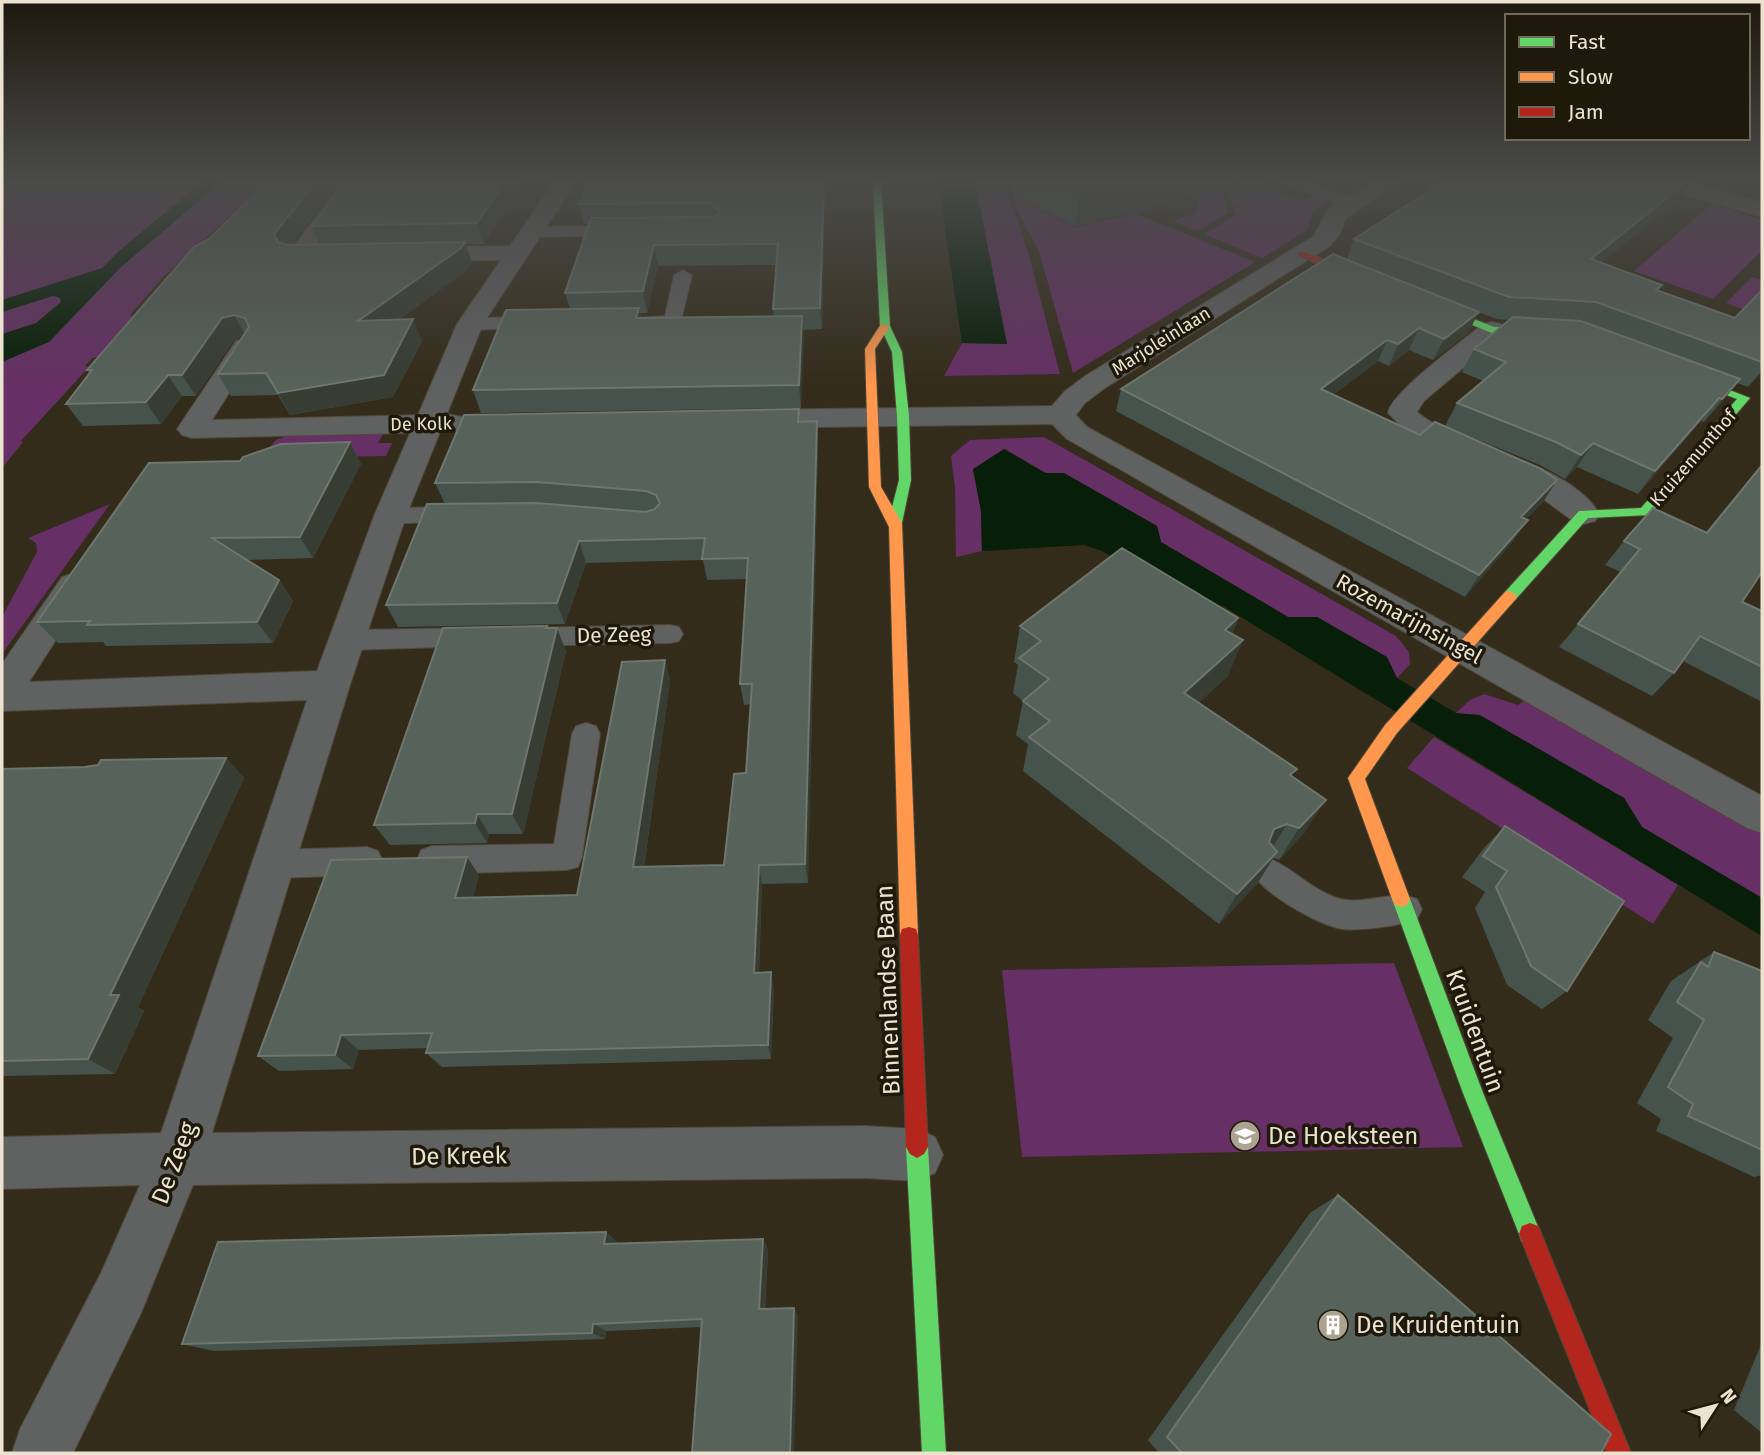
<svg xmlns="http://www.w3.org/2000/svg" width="1764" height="1455" font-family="'Fira Sans',sans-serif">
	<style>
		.green { fill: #662f65 }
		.water { fill: #071e08 }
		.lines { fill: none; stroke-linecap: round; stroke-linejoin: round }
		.lane-casing { stroke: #4f4839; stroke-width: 2 }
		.street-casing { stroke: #4f4839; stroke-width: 2 }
		.fast-casing { stroke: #4f4839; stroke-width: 2 }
		.slow-casing { stroke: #4f4839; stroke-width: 2 }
		.jam-casing { stroke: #4f4839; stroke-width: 2 }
		.lane { fill: #606161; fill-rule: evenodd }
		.street { fill: #606161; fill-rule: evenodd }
		.fast { fill: #63d668; fill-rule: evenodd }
		.slow { fill: #ff974d; fill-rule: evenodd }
		.jam { fill: #b3261e; fill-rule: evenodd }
		.wall { fill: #45534c; fill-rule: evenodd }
		.shaded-wall { fill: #373d32 }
		.building { fill: #57625a; stroke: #6e766d; stroke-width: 2 }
		.labels { text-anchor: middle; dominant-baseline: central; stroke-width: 7; stroke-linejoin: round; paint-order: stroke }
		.far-street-label { font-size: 18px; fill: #ebe3d0; stroke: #1f190b }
		.street-label { font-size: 21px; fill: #ebe3d0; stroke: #1f190b }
		.near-street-label { font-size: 24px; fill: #ebe3d0; stroke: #1f190b }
		.near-poi-label { font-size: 24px; fill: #ebe3d0; stroke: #1f190b; text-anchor: start }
	</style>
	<rect width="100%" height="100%" fill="#342c1a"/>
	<path class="green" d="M2,182H267L162,278L130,315L134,318L98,357L92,358L85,366L89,367L21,441L23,442L2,468Z
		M975,182H1004L1028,252L1060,374L944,376L962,343L1007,344Z
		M1009,182H1044L1020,200L1075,227L1136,214L1255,262L1073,373L1039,251L1016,208Z
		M1208,182H1227L1220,186L1228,213L1197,231L1174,221L1196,213L1199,201L1183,193Z
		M1239,182H1265L1260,185L1304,201L1314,195L1328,201L1313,212L1307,230L1262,258L1204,234L1236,215L1227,188Z
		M1712,204L1762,220V250L1713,299L1634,271Z
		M1752,277L1762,280V316L1726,303Z
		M385,431L378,443H392L386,456L260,458L276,440L289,435Z
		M1044,437L1396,636L1409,652L1410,664L1397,678L1386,657L1317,617H1288L1161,542L1157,526L1064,473H1046L1005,449L973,470L981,511L982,551L956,557L955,488L951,456L970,440Z
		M110,504L2,654V617L37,552L36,543L28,538Z
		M1484,694L1518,705L1525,700L1762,833V898L1642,827L1624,798L1456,713L1470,700Z
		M1434,737L1678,885L1653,924L1407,768Z
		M1394,963L1463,1147L1022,1157L1002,970Z"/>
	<path class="water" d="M202,182H221L120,268L49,342L2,362V334L36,323L61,302L60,298L53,296L2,312V300L102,268L119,251Z
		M938,182H975L1007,344L962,343Z
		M1004,449L1045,473H1064L1157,526L1161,542L1288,617H1317L1387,657L1397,678L1456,713L1480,715L1624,798L1642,827L1762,898V936L1223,606L1192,605L1102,551L1084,545L982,551L981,511L973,469Z"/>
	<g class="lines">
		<g class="lane-casing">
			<path id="lane" d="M1285,182H1308L1359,200L1361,203L1353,208L1347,206L1287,185Z
				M625,226L633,231L631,235L533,237L525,232L533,227Z
				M683,270L692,275L680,325L634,326L632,322L634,318L665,316L674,275Z
				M537,317L544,319L546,323L544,327L470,330L461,324L470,318Z
				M460,507L468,510L472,515L468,520L390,524L382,521L378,516L382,511L390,508Z
				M670,625L679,627L683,634L679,641L670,643L523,646L514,644L510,637L514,630L523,628Z
				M479,628L488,630L492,637L488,644L479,646L348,650L339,647L335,640L339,633L348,630Z
				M586,723L596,726L600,734L582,857L578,867L567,870L432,874L421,870L417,860L421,850L432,846L554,844L572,734L576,726Z
				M367,847L378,851L383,861L378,871L367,875L275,878L264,874L259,864L264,854L275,850Z
				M1268,858C1294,868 1313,892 1341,899C1366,905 1392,889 1417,899L1422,909L1417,919C1400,926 1360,931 1342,929C1318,925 1262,893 1252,872L1257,862Z"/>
		</g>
		<g class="street-casing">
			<path id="street" d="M554,182H576L483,324L447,414L463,417L468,423L463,429L440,432L406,516L350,685L212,1133L865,1126L917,1129L935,1137L943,1155L935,1173L917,1181L865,1178L193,1185L141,1313L73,1453H12L20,1429L101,1273L140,1185L2,1189V1137L161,1133L307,700L2,711V664L62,577L74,573L86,577L91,585L29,682L317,671L374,516L410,433L192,438L182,435L177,429L236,341L245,339L254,341L258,347L212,420L418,415L457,324L501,260L417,261L409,259L405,254L409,249L417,247L510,246Z
				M1374,182H1400L1346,218L1340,234L1330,246L1105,388L1085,403L1076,415L1087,427L1762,796V833L1747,828L1067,439L1052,424L747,428L737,425L733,419L737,413L747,410L1052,406L1065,391L1085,376L1314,236L1328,209Z
				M1657,182H1691L1762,203V217L1660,187Z
				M342,191L350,193L353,198L316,249L344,251L348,256L344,261H290L286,256L290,251L334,193Z
				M1492,322L1501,324L1505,330L1501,336L1424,401L1417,412C1466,452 1564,458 1600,514L1595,521L1584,524L1573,521L1528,488L1408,433L1388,413C1392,391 1463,341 1483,324Z"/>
		</g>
		<g class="fast-casing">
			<path id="fast" d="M873,182H881L890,326L902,352L909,416L911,480L902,523L895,527L888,523L899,480L897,416L892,352L880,326Z
				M1424,299L1494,327L1548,328L1553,331L1548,334L1492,333L1420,304L1419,302Z
				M1681,371L1750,398L1650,515L1588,518L1515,600H1505L1503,596L1505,592L1579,511L1641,508L1737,399L1677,376V372Z
				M1401,891L1407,893L1410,899L1483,1093L1541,1234L1538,1242L1530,1245L1522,1242L1519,1234L1463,1093L1392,899L1395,893Z
				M917,1136L924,1140L928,1147L946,1453H922L906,1147L910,1140Z"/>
		</g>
		<g class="slow-casing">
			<path id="slow" d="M881,324L890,326L875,349L881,487L902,523L918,935L916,941L909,943L902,941L900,935L889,527L869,487L865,349Z
				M1510,591L1517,596L1515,600L1397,733L1365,779L1410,899L1407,905L1401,907L1395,905L1392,899L1348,778L1385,725L1505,592Z"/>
		</g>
		<g class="jam-casing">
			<path id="jam" d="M1299,252H1305L1373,280L1364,282L1299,256Z
				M909,927L916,929L918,935L928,1147L924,1154L917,1158L910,1154L906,1147L900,935L902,929Z
				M1530,1223L1538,1226L1631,1453H1607L1519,1234L1522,1226Z"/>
		</g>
		<use href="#lane" class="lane"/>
		<use href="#street" class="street"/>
		<use href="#fast" class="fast"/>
		<use href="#slow" class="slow"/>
		<use href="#jam" class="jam"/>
	</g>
	<path class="wall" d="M267,182H523L484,244H465L472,263L468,269L399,320L422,341L393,397L290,415L278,395L231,396L218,374L242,337L234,340L196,396H182L161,424L83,426L66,404L89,374L87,370L209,239ZM334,190H339L312,226L320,245H291Z
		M588,182H825L822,329L803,330L801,408L481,413L473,390L570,309L565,293L589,224H584L579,204ZM777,265L773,309L774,317L641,318L640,313H647L658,266Z
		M1024,182H1208L1145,210L1075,226L1022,200Z
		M1682,197L1601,263L1662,285L1658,291L1735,318L1762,290V371L1748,387L1737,383L1722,402L1704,422L1701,421L1638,494L1577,467L1565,479L1540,465L1454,430L1557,480L1543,502L1526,519L1513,541L1465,597L1116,411L1121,389L1347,259L1354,239ZM1478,312L1497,319L1509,320L1474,349L1462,372L1483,381L1457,403L1445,426L1420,435L1333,395L1378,361L1389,366L1409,350L1433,360L1468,333Z
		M799,409V421H817L818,443L808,883L762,884L759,972L774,988L771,1059L442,1067L426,1053L428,1048L359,1050L353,1069L279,1071L258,1056L479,875L473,897L577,895L665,660L670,681L644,867L724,865L746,773L751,704L744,705L740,684L747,579L707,580L703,560L586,563L565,624L398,627L386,605L445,504L435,483Z
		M350,442L361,464L313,558L246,560L279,580L293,601L273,643L106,646L103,642L58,643L37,622L240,461Z
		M1762,464V572L1742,602L1762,611V702L1683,661L1674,673L1652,696L1559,647L1621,572L1605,565L1624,541L1706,532Z
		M1238,618L1232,634L1228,676L1198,703L1292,777L1305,832L1279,860L1273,858L1257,884L1219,924L1023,771L1028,744L1016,735L1023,701L1013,693L1018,665L1014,662L1020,626Z
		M548,628L566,651L523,834H489L487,843L390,845L374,825Z
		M226,758L244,778L138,1007L144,1011L115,1074L2,1076V769L85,767L98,765Z
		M1505,826L1567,991L1542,1009L1507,985L1475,908L1485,892L1462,877L1484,848Z
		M1714,952L1762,971V1175L1754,1177L1656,1131L1661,1119L1637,1103L1673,1038L1648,1020L1671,981Z
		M1338,1195L1601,1453H1159L1148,1440L1310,1213Z
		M606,1232L618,1243L617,1244L763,1239L768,1250L765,1309L798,1316L702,1327L606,1331L605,1339L214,1351L182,1344Z
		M1762,1342V1433L1734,1410Z"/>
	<path class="shaded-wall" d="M316,182H330L334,190L284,254L274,234Z
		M505,182H523L484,244L477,223Z
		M824,182H825L822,329L820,308Z
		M1082,182H1208L1145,210L1075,226Z
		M1687,182H1691L1682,197L1578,282L1591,259Z
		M465,242L472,263L468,269L368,343L358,321Z
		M654,245L658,266L647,313L643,291Z
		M639,308L643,330L636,318Z
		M1479,312L1468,333L1433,360L1444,339Z
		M234,315L246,336L234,340L196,396L182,375L222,318Z
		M802,316L804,339L801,408L799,385Z
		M413,319L422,341L393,397L290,415L278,393Z
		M1419,328L1409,350L1389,366L1398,344Z
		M1387,340L1378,361L1312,411L1321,389Z
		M168,375L182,396L161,424L146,402Z
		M1740,379L1722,402L1704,422L1722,399Z
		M1719,398L1701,421L1638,494L1655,471Z
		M817,421L818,443L808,883L805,864Z
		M350,442L361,464L313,558L300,537Z
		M1593,443L1577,467L1565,479L1581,455Z
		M1557,480L1543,502L1507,538L1521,517Z
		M1528,520L1513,541L1465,597L1479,575Z
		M579,541L586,563L565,624L557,603Z
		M279,580L293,601L273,643L257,622Z
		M1238,618L1223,654L1225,630Z
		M547,626L554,642L557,628L566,651L523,834L512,814Z
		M1243,640L1228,676L1171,728L1184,693Z
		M665,660L670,681L641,885L633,867Z
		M226,758L244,778L138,1007L144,1011L115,1074L88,1059L110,995Z
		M1326,800L1305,832L1279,860L1299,828Z
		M477,814L489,834L487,843L475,823Z
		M1287,824L1267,856L1255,861L1274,829Z
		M1277,852L1257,884L1219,924L1237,894Z
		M467,857L479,875L468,916L455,898Z
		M759,865L762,884L758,989L754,973Z
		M771,972L774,988L771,1059L768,1045Z
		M341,1035L359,1050L353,1069L335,1055Z
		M606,1232L618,1243L616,1254L604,1244Z
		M763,1239L768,1250L764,1317L759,1309Z
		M794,1308L798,1316L794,1453H790Z
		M593,1324L606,1331L605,1339L592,1333Z"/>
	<path class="building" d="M267,182H316L274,234L278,242L288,245L465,242L461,248L358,321L413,319L384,375L278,393L266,373L218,374L249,327L245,318L234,315L222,318L182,375H168L146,402L66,404L92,370H87L194,247L209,239Z
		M345,182H505L477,223L312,226Z
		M588,182H824L820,308L773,309L778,244L654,245L643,291L565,293L591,218L716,217L721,212L710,203L579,204Z
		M1443,182H1687L1591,259L1662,285L1656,290L1735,318L1762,290V362L1596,302L1509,297L1354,239Z
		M1333,254L1479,312L1444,339L1419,328L1398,344L1387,340L1321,389L1420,435L1435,422L1541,469L1557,480L1521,517L1528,520L1479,575L1121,389Z
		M639,308L636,318L802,316L799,385L473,390L506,310Z
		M1513,317L1581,321L1740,379L1722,399L1719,398L1655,471L1593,443L1581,455L1556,442L1457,403L1506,362L1474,349Z
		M799,409L798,422L817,421L805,864L759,865L754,973L771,972L768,1045L426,1053L432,1033L341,1035L335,1055L258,1056L331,860L467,857L455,898L577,895L622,662L665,660L633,867L724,865L734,774L746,773L752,684H740L748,558L702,559L705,538L579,541L557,603L386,605L427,504L536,503L646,512L655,509L660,503L656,495L646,491L537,482L435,483L464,415Z
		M350,442L300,537L212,538L279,580L257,622L87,625L90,621L37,622L149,463L240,461L243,457L281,444Z
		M1762,465V572L1742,602L1762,611V667L1700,636L1674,673L1578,624L1640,549L1624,541L1653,508L1707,533Z
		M1122,548L1238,618L1225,630L1243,640L1184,693L1297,769L1290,775L1326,800L1299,828L1287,824L1274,829L1269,842L1277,852L1237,894L1029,737L1050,721L1023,701L1049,679L1019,658L1041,641L1020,626Z
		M547,626L546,628H557L512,814H477L475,823L374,825L443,628Z
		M226,758L110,995H119L88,1059L2,1061V769L85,767L98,765L101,760Z
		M1505,826L1624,901L1567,991L1531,966L1496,887L1507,871L1483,856Z
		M1714,952L1762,971V1150L1688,1116L1693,1104L1668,1087L1704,1020L1677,1002L1701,962L1708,967Z
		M1338,1195L1611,1434L1601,1453H1182L1167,1437Z
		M606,1232L604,1244L763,1239L759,1309L794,1308L790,1453H692L702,1319L593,1324L592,1333L182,1344L218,1242Z"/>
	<linearGradient id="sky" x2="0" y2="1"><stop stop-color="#1d180e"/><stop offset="0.47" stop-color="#4a4b49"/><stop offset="1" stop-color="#4a4b49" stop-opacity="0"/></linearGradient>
	<rect width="1764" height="386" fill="url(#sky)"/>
	<defs>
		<g id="school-disc" transform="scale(1.575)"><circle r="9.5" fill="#aba390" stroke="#1f190b"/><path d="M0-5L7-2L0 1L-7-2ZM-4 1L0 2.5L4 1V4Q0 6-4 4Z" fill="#fff"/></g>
		<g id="building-disc" transform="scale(1.575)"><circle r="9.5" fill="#aba390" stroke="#1f190b"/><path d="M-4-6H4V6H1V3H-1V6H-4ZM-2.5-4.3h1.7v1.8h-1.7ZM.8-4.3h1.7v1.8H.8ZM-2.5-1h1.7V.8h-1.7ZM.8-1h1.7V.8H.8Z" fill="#fff"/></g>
	</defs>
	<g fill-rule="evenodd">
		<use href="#school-disc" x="1245" y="1136"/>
		<use href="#building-disc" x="1333" y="1325"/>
	</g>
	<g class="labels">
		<g class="far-street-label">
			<text transform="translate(1161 341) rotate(-32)">Marjoleinlaan</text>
			<text transform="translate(421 424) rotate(-1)">De Kolk</text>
			<text transform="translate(1693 458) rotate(-49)">Kruizemunthof</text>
		</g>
		<g class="street-label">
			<text transform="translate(1409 619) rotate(29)">Rozemarijnsingel</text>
			<text transform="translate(614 635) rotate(-1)">De Zeeg</text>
		</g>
		<g class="near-street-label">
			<text transform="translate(888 990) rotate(-92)">Binnenlandse Baan</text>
			<text transform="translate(1475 1031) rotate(70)">Kruidentuin</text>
			<text transform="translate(459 1156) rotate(-1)">De Kreek</text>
			<text transform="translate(174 1163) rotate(-69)">De Zeeg</text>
		</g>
		<g class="near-poi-label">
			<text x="1268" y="1136">De Hoeksteen</text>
			<text x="1356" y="1325">De Kruidentuin</text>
		</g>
	</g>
	<rect width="1764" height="1455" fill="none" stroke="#ebe3d0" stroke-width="7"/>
	<rect x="1505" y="14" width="245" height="126" fill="#1f190b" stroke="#716a5a" stroke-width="2"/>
	<rect x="1519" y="37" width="35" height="10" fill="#63d668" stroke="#716a5a" stroke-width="2"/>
	<text x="1568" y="49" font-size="21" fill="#ebe3d0">Fast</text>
	<rect x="1519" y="72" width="35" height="10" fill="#ff974d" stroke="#716a5a" stroke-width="2"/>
	<text x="1568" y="84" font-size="21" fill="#ebe3d0">Slow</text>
	<rect x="1519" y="107" width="35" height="10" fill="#b3261e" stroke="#716a5a" stroke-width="2"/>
	<text x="1568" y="119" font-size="21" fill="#ebe3d0">Jam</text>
	<g transform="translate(1715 1406) rotate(54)" stroke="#1f190b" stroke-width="5" paint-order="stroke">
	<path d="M0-5L12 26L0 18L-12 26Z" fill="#ebe3d0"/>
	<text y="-10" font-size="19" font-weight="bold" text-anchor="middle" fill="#ebe3d0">N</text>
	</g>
</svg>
